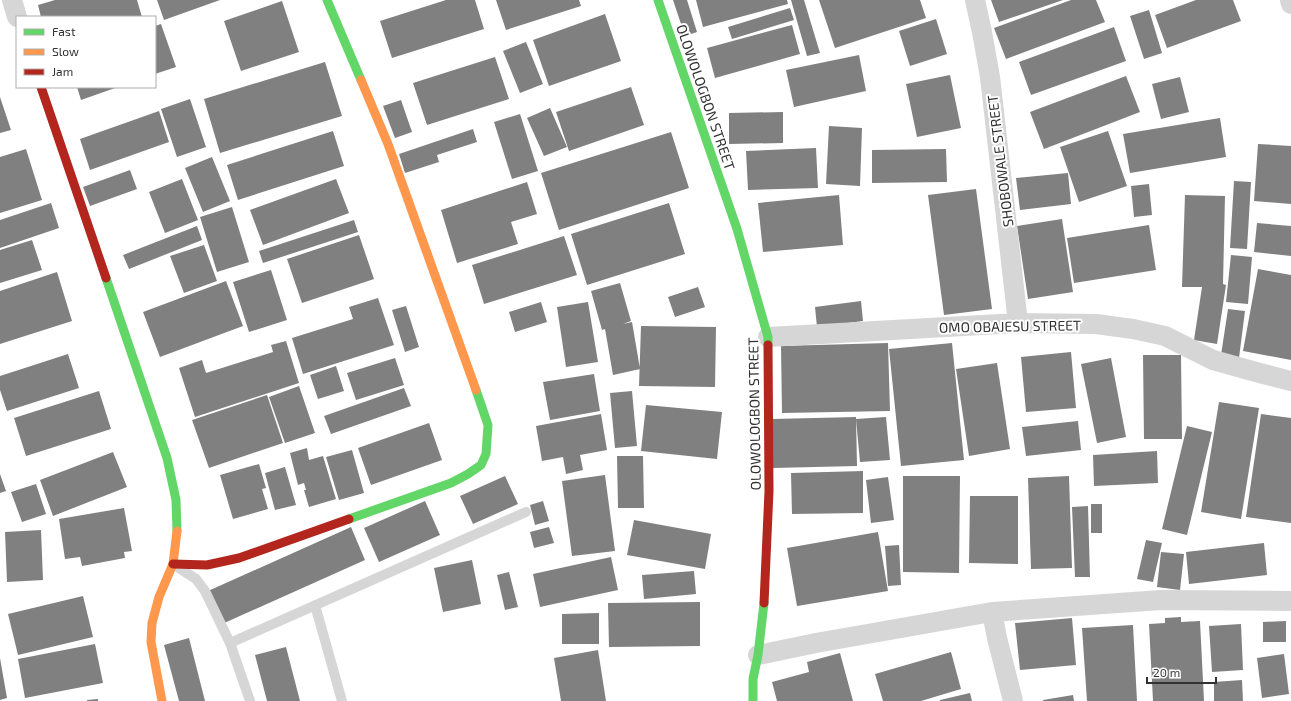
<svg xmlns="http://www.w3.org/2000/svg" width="1291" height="701" font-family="'Exo 2',sans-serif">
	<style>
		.building { fill: #808080 }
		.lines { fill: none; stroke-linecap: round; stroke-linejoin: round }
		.lane { stroke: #d6d6d6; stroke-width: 10 }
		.street { stroke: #d6d6d6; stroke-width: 20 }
		.fast { stroke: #63d668; stroke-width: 9 }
		.slow { stroke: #ff974d; stroke-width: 9 }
		.jam { stroke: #b3261e; stroke-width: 9 }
		.labels { text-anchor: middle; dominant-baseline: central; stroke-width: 4; stroke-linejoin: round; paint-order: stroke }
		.street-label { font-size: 14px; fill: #323232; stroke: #fff }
	</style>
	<rect width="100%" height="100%" fill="#fff"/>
	<path class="building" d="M55,0H137L142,17H41L38,5Z
		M157,0H220L164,20Z
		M446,0H475L484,29L392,58L380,21Z
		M496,0H579L581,6L506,30Z
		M673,0H687L697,32L685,36Z
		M696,0H787L788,4L703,27Z
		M791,0H804L820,53L807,56Z
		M819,0H920L926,18L835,48Z
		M991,0H1063L999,22Z
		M1071,0H1096L1105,22L1006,59L994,28Z
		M1196,0H1233L1241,21L1167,48L1155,15Z
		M282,1L299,52L241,71L224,21Z
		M790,8L794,20L732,39L728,27Z
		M1149,10L1162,53L1144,59L1130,16Z
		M605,14L621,61L549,86L533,40Z
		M936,19L947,54L910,66L899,31Z
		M161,24L176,67L155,74V26Z
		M792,25L800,54L715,78L707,48Z
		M1114,27L1126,61L1031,95L1019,62Z
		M526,42L543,84L520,93L503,51Z
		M859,55L866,91L794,107L786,70Z
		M495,57L509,99L427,125L413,83Z
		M325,62L342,116L220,153L204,99Z
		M950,75L961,128L917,137L906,84Z
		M1126,76L1140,112L1044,149L1030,112Z
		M1180,77L1189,112L1161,119L1152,84Z
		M77,87H118L81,100Z
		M631,87L644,125L569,151L556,112Z
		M0,97L11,130L0,133Z
		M190,99L206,147L177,157L161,109Z
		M401,100L412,132L395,138L383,106Z
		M550,108L567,147L544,156L527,118Z
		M159,111L169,142L90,170L80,139Z
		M783,112V143L729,144V113Z
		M520,114L538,171L512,179L494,122Z
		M1220,118L1226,157L1130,173L1123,134Z
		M829,126L862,128L860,186L826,184Z
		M473,129L477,142L437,155L439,162L405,173L399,154Z
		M333,131L344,166L238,200L227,165Z
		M1108,131L1127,186L1079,202L1060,147Z
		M671,132L689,188L559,230L541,173Z
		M1258,144L1291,146V204L1254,201Z
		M816,148L818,188L748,190L746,151Z
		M26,149L42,200L0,213V157Z
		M946,149L947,182L872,183V150Z
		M212,157L230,201L203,212L185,168Z
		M130,170L137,189L90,206L83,187Z
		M1068,173L1071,204L1020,210L1016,178Z
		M182,179L198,220L165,233L149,192Z
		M336,179L349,213L263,245L250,210Z
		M1234,181L1251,182L1247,249L1230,248Z
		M527,182L537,214L511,222L518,244L457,263L441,210Z
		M1149,184L1152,215L1134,217L1131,186Z
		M976,189L992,309L944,315L928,195Z
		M839,195L843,245L763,252L758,203Z
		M1185,195L1225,196L1223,284L1226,285L1217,344L1194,340L1202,287H1182Z
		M51,203L59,228L0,248V220Z
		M669,203L685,254L587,285L571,234Z
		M232,207L249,262L217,272L200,217Z
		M1062,219L1073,292L1028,299L1017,226Z
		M354,220L358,232L263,263L259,251Z
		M1257,223L1291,226V256L1254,252Z
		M1149,225L1156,270L1074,283L1067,238Z
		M197,226L202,240L129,269L123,255Z
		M359,235L374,279L302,303L287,259Z
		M564,236L577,275L484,304L472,265Z
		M32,240L42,270L0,283V250Z
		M204,245L217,281L184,293L170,256Z
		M1231,255L1252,257L1248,304L1226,302Z
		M1258,269L1291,275V360L1243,351Z
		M271,270L287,320L249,332L233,282Z
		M57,272L72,321L0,344V291Z
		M226,281L243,326L160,357L143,312Z
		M620,283L631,321L623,324L632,322L640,369L613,375L605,329L602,330L591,291Z
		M698,287L705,307L675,317L668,297Z
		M378,298L394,345L303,374L292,338L353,319L349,307Z
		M861,301L863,321L817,327L815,307Z
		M541,302L547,322L515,332L509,312Z
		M588,302L598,362L566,367L557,307Z
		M406,306L419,347L405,352L392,310Z
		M1228,309L1245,311L1239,358L1221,355Z
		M641,326L716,327L715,387L639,386Z
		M286,341L299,383L195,417L179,368L202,360L206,373L273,352L271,345Z
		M888,343L890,411L782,413L781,346Z
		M952,343L964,460L901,466L889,349Z
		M1071,352L1076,408L1026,412L1021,357Z
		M68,354L79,388L7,411L0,390V376Z
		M1143,355H1181L1182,439H1144Z
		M395,358L404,385L356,400L347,373Z
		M1111,358L1126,437L1097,443L1081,364Z
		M997,363L1010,449L969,456L956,369Z
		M336,366L344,391L318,399L310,375Z
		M594,374L600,411L550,420L543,382Z
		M299,386L315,433L285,443L269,397Z
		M404,388L411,406L331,434L324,416Z
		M99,391L111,429L26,456L14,418Z
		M632,391L637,446L615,448L610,393Z
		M267,395L283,443L209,468L192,420Z
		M1219,402L1259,408L1241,519L1201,512Z
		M646,405L722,412L717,459L641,451Z
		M601,414L607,450L580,455L583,470L566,474L563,457L542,461L536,426Z
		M1261,414L1291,418V523L1246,517Z
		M856,417L857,466L773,468L772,419Z
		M886,417L890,460L860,462L856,419Z
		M1078,421L1081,450L1026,456L1022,427Z
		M429,423L442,460L371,485L358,448Z
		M1187,426L1212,432L1187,535L1162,529Z
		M307,448L309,460L323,456L336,499L309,507L304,490H306L304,483L298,485L290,453Z
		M352,450L364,493L339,500L326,457Z
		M1157,451L1158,483L1094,486L1093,455Z
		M113,452L127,487L53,516L40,480Z
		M617,456H643L644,508H618Z
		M259,464L266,488L262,489L268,509L233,519L220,475Z
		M285,467L296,505L275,510L265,473Z
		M863,471V513L792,514L791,473Z
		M0,474L6,491L0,493Z
		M605,475L615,551L572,556L562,481Z
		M505,476L518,504L473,524L460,496Z
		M903,476H960L959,573L903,572Z
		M1069,476L1072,568L1031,569L1028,478Z
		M888,477L894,520L871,523L866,480Z
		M36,484L46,514L22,522L11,492Z
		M970,496H1018V564L969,563Z
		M425,501L440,535L379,562L364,528Z
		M543,501L549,521L535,525L530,505Z
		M1091,504H1102V533H1091Z
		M1088,506L1090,577H1075L1072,507Z
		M124,508L132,551L124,552L125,558L82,566L80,557L65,559L59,519Z
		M634,520L711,534L705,569L627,555Z
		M351,527L365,560L222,624L208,591Z
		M549,527L554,543L534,548L530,532Z
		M41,530L43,580L7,582L5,532Z
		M878,532L888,591L797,606L787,548Z
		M1146,540L1162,543L1153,582L1137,579Z
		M1264,543L1267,575L1189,584L1186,552Z
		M899,545L901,585L888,586L885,546Z
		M1161,552L1184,554L1180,590L1157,587Z
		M611,557L618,590L540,607L533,574Z
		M472,560L481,604L443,612L434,568Z
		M694,571L696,594L644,599L642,575Z
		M509,572L518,607L505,610L497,575Z
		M83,596L93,637L18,655L8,614Z
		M700,602V646L609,647L608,603Z
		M599,613V644H562V614Z
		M1181,617V622L1200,621L1204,701H1153L1149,624L1165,623V618Z
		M1072,618L1076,665L1020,670L1015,623Z
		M1286,621V642H1263V622Z
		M1241,624L1243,670L1212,672L1209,626Z
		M1133,625L1137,701H1087L1082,628Z
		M189,638L205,701H179L164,645Z
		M95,644L103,683L25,698L18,659Z
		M286,647L300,701H267L255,655Z
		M598,650L606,701H561L554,658Z
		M951,652L961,689L921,701H883L875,674Z
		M840,653L853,701H777L772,682L809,672L807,662Z
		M1284,654L1289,694L1262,698L1257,658Z
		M0,658L7,698L0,700Z
		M1242,680L1243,701H1214V682Z
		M970,693L972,701H940V700Z
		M1073,695L1074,701H1043V700Z
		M98,699V701H87V700Z"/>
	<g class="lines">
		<path class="lane" d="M179,568L196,579L205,591L230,643L250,701
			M315,605L342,701
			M230,643L526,512"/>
		<path class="street" d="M12,0L17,17
			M975,0L982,32L990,77L1018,323
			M1290,0L1291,4
			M768,337L1018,323L1096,324L1133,329L1165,336L1213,360L1256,372L1291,381
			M992,612L997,638L1013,701
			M758,655L816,643L992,612L1161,600L1291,601"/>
		<path class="fast" d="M327,0L361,80
			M658,0L737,229L768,337V345
			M106,278L167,458L176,500L177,531
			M349,519L451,483L468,474L481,465L486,454L488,425L476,390
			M753,701V679L758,655L764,603"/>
		<path class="slow" d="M361,80L388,144L476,390
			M162,701L151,642L152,623L159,597L173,564L177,531"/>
		<path class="jam" d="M41,87L106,278
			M173,564L207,565L239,558L349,519
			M764,603L769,491L768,345"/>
	</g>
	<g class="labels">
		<g class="street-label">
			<text transform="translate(706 97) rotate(71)">OLOWOLOGBON STREET</text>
			<text transform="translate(1000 161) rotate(-97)">SHOBOWALE STREET</text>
			<text transform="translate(1010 326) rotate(-1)">OMO OBAJESU STREET</text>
			<text transform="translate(754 414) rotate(-91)">OLOWOLOGBON STREET</text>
		</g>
	</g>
	<rect x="16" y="16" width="140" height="72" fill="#ffffff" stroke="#adadad"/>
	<rect x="24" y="29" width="20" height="6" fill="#63d668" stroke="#adadad"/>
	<text x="52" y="36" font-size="12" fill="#323232">Fast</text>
	<rect x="24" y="49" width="20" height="6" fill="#ff974d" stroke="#adadad"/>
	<text x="52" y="56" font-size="12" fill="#323232">Slow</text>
	<rect x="24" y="69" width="20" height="6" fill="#b3261e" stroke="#adadad"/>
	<text x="52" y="76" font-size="12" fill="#323232">Jam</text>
	<path d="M1147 677v6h69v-6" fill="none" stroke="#323232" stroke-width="2"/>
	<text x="1153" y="677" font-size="12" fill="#323232" stroke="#ffffff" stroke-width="3" paint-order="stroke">20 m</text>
</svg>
